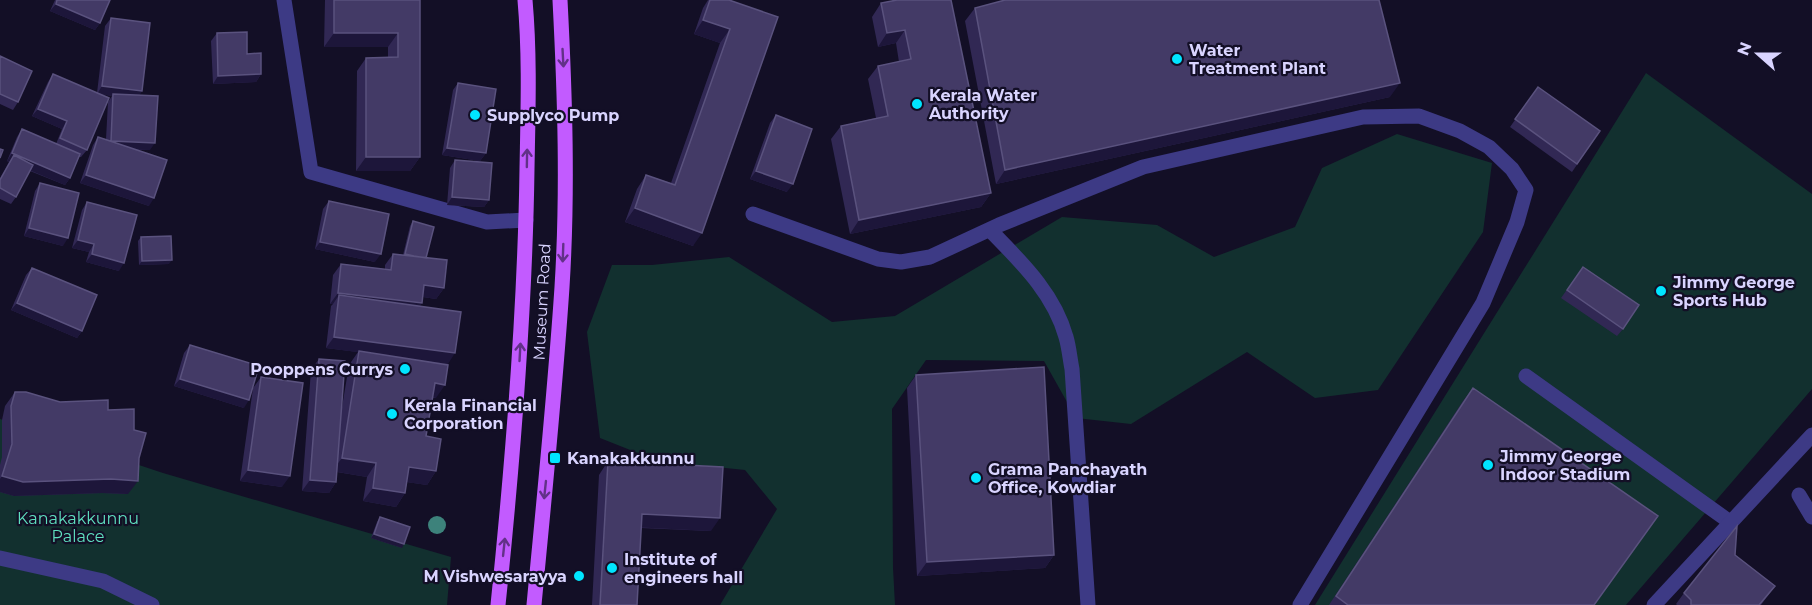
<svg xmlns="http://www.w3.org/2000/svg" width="1812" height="605" font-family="Montserrat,sans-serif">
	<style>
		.green { fill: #12302f }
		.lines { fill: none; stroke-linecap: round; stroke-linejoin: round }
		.service { stroke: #3d3a85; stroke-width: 15 }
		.minor { stroke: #3d3a85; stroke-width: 15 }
		.primary { stroke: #c25bff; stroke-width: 15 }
		.tree { fill: #3d827b }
		.wall { fill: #312854 }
		.shaded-wall { fill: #1d163a }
		.building { fill: #433a66; stroke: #5a527e; stroke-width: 1.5 }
		.oneway { stroke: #623188 }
		.poi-dot { fill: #00e5ff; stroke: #130f26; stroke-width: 2 }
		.labels { text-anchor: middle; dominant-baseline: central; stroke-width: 4.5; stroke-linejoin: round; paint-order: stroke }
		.poi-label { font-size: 16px; font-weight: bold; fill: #d9d4ff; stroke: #130f26; text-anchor: start }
		.street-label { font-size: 16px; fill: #d9d4ff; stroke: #130f26 }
		.park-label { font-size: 16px; fill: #5fe0c0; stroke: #130f26 }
	</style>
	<rect width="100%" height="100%" fill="#130f26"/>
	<path class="green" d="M1646,73L1812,194V389L1626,605H1315Z
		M1397,134L1492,163L1483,232L1378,390L1315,398L1247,352L1131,424L1076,418L1044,361L926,360L892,409L893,568L895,605H720L777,509L745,470L658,461L600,438L587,332L612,265H652L729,257L832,322L895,316L1062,217L1157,225L1214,257L1295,227L1322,168Z
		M0,419L163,473L451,557L447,605H0Z"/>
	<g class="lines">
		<path class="service" d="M753,214L878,259L901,262L930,257L999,225L1143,167L1363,117L1419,116L1460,131L1489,147L1512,169L1526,190L1517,222L1483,303L1300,605
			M990,230C1020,261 1054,293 1066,337C1069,347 1070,359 1072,369L1088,605
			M1526,376L1730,522
			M0,558L103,581L152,605"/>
		<path class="minor" d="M284,0L311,172L487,222L526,220
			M1799,495L1812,517
			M1654,605L1812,435"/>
		<path class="primary" d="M498,605C513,460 525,315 527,169C528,112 530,56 525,0
			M534,605C544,499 555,393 562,287C568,192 565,96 560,0"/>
	</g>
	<circle class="tree" cx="437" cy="525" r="9"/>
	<path class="wall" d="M55,0H110L100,23L95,30L50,11Z
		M325,0H420V157L410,171H356L357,71L366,58L388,57V47H324Z
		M708,0H729L778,17L693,246L625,222L637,189L646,175L671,183L720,43L694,34L703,8Z
		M897,0L991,193L981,207L850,234L831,139L841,126L876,118L868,79L878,66L899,62L896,43L878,47L872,17L881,3Z
		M975,8L1390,97L996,184L965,21Z
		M111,18L142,91L139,95L150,150H137L149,206L80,183L93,145L98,137L106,139L108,102L112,96L101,94L87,150L81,157H79L70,178L65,185L30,171L16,197L11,204L0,199V178L9,162L7,161L17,137L22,129L56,144L62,129L32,116L48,82L53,74L97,93L105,26Z
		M217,33L261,74L256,82L213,84L211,41Z
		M0,56L18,102L13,110L0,104Z
		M458,83L486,153L480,161L442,155L453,90Z
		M1538,87L1600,131L1572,172L1510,127Z
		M776,115L787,192L750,179L770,123Z
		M455,160L489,200L484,207L447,205L450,168Z
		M40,183L63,246L24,236L35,191Z
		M329,201L375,262L315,249L323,209Z
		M87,202L119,271L86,262L89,252L72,248L82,210Z
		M413,221L426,258L444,288L436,299L423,297L420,306L448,364L417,360L436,398H432L426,436L436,471L427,485L407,482L405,493L396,507L363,501L367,477L337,472L336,482L329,493L302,491L311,370L319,359L341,413L349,365L358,352L326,348L331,306L333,304H330L333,275L341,264L385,269V265L393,254L403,255L410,226Z
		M141,237L169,264L139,265L138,241Z
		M1583,267L1623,329L1617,336L1561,298Z
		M32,268L82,331L77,338L11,310L26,275Z
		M190,345L244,408L174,386L184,353Z
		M916,375L1054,555L1045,568L917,576L907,388Z
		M261,377L282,487L240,481L253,388Z
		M1473,388L1595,605H1329L1463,401Z
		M15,392L60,402L108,410L128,494L102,493L14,496L0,492V465L2,457V420L5,406Z
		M608,461L711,531L641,528L637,605H592L599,475Z
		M380,517L402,548L371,538L377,522Z
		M1735,555L1775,586L1761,605H1677L1676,604L1684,593Z"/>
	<path class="shaded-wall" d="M56,4L100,23L95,30L50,11Z
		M703,20L730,29L720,43L694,34Z
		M905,30L896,43L878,47L887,33Z
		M334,33H398L388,47H324Z
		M261,74L256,82L213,84L218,76Z
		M1400,83L1390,97L996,184L1005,170Z
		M102,86L142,91L137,99L113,94L112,96L97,94Z
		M38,109L67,121L62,129L32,116Z
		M111,141L155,143L150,150L105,149Z
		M447,148L486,153L480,161L442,155Z
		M12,153L70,178L65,185L10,162L14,155L9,162L7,161Z
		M366,157H420L410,171H356Z
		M756,171L793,184L787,192L750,179Z
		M86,175L154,198L149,206L80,183Z
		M991,193L981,207L850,234L859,220Z
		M452,197L489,200L484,207L447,205Z
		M635,208L702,233L693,246L625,222Z
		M29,228L68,238L63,246L24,236Z
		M78,240L94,244L89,252L72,248Z
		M320,242L381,254L375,262L315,249Z
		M92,254L124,263L119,271L86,262Z
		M172,260L169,264L139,265L142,261Z
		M424,285L444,288L436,299L417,296Z
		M338,293L422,303L414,314L339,295L333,304H330Z
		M17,303L82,331L77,338L11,310Z
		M334,337L455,353L448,364L326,348Z
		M180,379L249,400L244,408L174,386Z
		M435,383L445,385L436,398L425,396Z
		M342,458L376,463L367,477L332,471Z
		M409,467L436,471L427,485L399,481Z
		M248,470L290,476L282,487L240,481Z
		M2,476L111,479L138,481L128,494L102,493L14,496L0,492V479Z
		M310,480L336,482L329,493L302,491Z
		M373,488L405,493L396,507L363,501Z
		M642,514L720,518L711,531L632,527Z
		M374,534L404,544L402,548L371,538Z
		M1054,555L1045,568L917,576L927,562Z"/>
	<path class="building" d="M57,0H110L100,23L56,4Z
		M334,0H420V157H366V58L398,57V33H334Z
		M710,0H729L778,17L702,233L635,208L646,175L675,185L730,29L703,20Z
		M897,0H951L991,193L859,220L841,126L888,116L878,66L911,59L905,30L887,33L881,3Z
		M1005,0H1379L1400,83L1005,170L975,8Z
		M111,18L150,23L142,91L102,86Z
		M247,32V54L261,53V74L218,76L217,33Z
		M0,56L32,71L18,102L0,94Z
		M53,74L109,98L87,150L60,138L67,121L38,109Z
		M458,83L496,89L486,153L447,148Z
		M1538,87L1600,131L1577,164L1515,119Z
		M113,94L158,96L155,143L111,141Z
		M776,115L812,129L793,184L756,171Z
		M22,129L80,154L70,178L12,153Z
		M98,137L167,160L154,198L86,175Z
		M0,149L3,150L0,158Z
		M14,155L33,165L16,197L0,188V180Z
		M455,160L492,163L489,200L452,197Z
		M40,183L79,193L68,238L29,228Z
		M329,201L389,214L381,254L320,242Z
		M87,202L137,215L124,263L92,254L94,244L78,240Z
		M413,221L434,227L426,258L414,256L405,254Z
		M171,236L172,260L142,261L141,237Z
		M393,254L447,260L444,288L424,285L422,303L338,293L341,264L391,270Z
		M1583,267L1639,305L1623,329L1567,290Z
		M32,268L97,295L82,331L17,303Z
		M339,295L461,312L455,353L334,337Z
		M190,345L259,366L249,400L180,379Z
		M359,351L448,365L445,385L435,383L426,436L441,439L436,471L409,467L405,493L373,488L376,463L342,458Z
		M319,359L345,361L336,482L310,480Z
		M1044,367L1054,555L927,562L916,375Z
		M261,377L303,383L290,476L248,470Z
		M1473,388L1658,516L1594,605H1348L1336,596Z
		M15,392H26L60,402L108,400V410L134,409V430L146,433L139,458L138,481L111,479L23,482L2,476L12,444L11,406Z
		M608,461L723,467L720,518L642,514L637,605H600Z
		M380,517L410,527L404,544L374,534Z
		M1737,526L1735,555L1775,586L1759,605H1691V600L1684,593Z"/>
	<defs><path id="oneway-shaft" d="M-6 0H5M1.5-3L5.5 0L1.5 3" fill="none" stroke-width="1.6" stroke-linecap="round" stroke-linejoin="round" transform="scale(1.5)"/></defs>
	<g class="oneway">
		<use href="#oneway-shaft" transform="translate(563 58) rotate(87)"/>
		<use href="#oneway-shaft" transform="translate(527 158) rotate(-89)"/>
		<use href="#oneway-shaft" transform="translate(563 253) rotate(92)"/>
		<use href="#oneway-shaft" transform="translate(520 352) rotate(-87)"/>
		<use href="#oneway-shaft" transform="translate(545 490) rotate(96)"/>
		<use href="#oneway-shaft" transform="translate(504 547) rotate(-84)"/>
	</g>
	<g class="poi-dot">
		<circle cx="1177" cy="59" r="6"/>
		<circle cx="917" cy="104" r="6"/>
		<circle cx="475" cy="115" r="6"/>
		<circle cx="1661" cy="291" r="6"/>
		<circle cx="405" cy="369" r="6"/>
		<circle cx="392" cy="414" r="6"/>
		<rect x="549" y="452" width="12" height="12" rx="3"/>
		<circle cx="1488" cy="465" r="6"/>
		<circle cx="976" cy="478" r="6"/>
		<circle cx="612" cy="568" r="6"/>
		<circle cx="579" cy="576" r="6"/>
	</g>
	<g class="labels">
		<g class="poi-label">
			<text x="1189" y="50">Water<tspan x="1189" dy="18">Treatment Plant</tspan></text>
			<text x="929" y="95">Kerala Water<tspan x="929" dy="18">Authority</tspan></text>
			<text x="487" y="115">Supplyco Pump</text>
			<text x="1673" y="282">Jimmy George<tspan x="1673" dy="18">Sports Hub</tspan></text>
			<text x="393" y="369" text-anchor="end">Pooppens Currys</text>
			<text x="404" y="405">Kerala Financial<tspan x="404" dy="18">Corporation</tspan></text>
			<text x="1500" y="456">Jimmy George<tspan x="1500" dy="18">Indoor Stadium</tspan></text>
			<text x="567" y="458">Kanakakkunnu</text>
			<text x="988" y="469">Grama Panchayath<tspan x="988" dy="18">Office, Kowdiar</tspan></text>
			<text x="624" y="559">Institute of<tspan x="624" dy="18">engineers hall</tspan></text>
			<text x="567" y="576" text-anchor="end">M Vishwesarayya</text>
		</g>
		<g class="street-label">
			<text transform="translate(542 302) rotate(-87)">Museum Road</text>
		</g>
		<g class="park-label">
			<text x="78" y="518">Kanakakkunnu<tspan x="78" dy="18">Palace</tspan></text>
		</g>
	</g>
	<g transform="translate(1758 54) rotate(291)" stroke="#130f26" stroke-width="4.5" paint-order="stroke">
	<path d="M0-4.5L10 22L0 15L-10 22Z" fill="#d9d4ff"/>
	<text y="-9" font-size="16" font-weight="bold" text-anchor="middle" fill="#d9d4ff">N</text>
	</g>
</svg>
